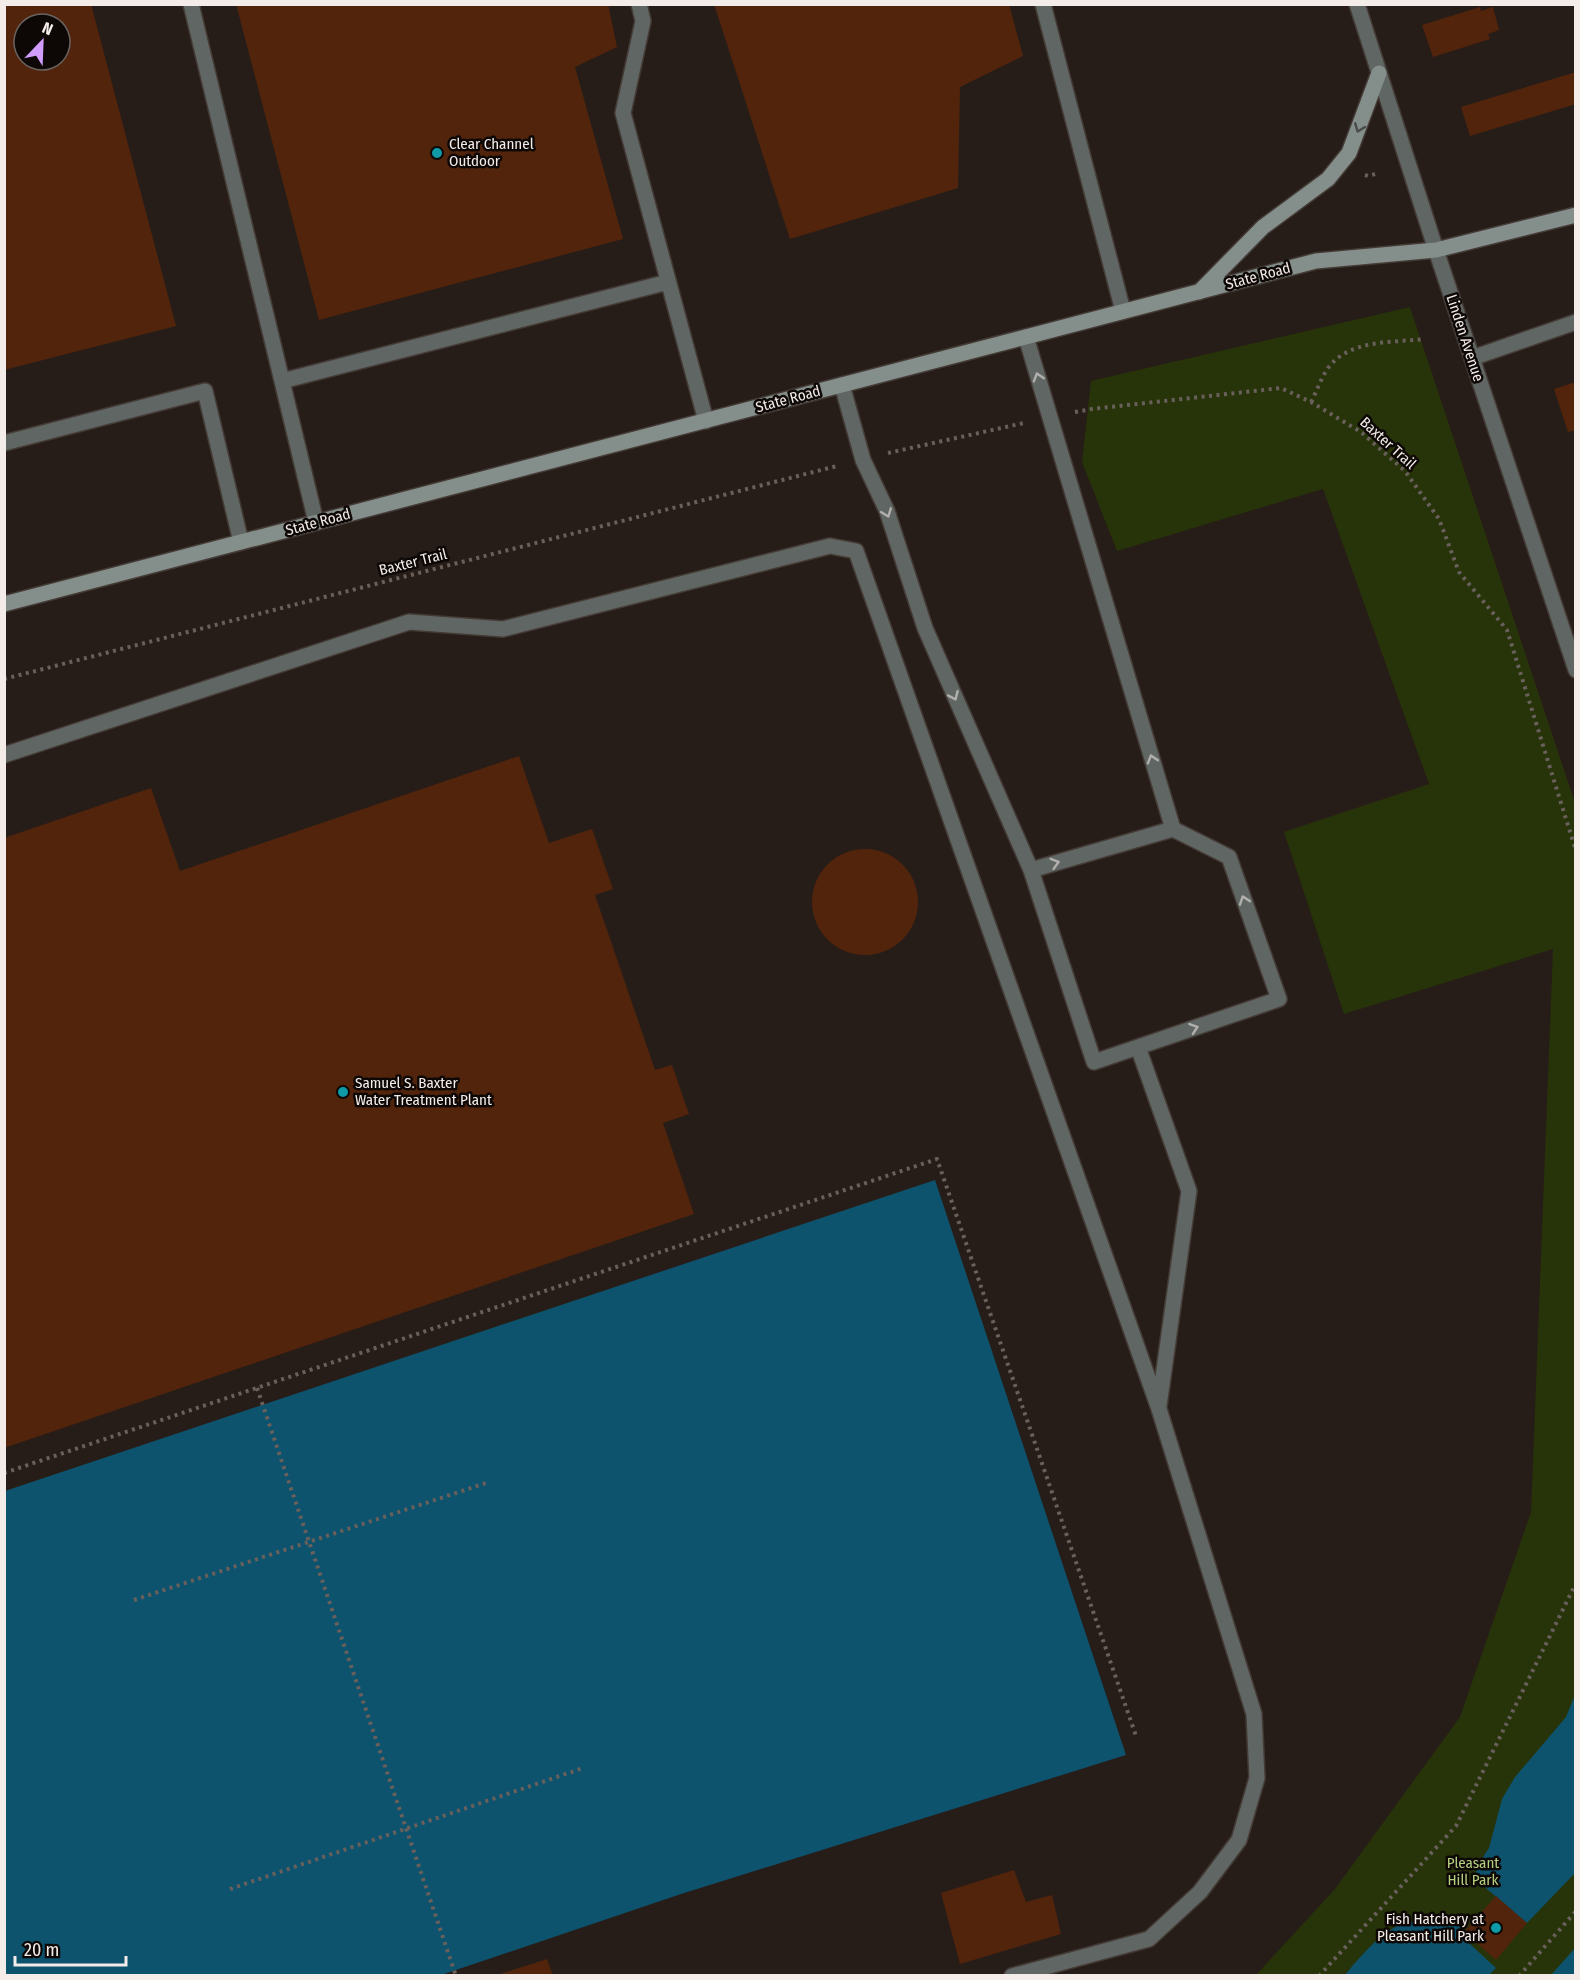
<svg xmlns="http://www.w3.org/2000/svg" width="1580" height="1980" font-family="'Fira Sans Condensed',sans-serif">
	<style>
		.green { fill: #273308 }
		.water { fill: #0d536e }
		.building { fill: #52240c; fill-rule: evenodd }
		.lines { fill: none; stroke-linecap: round; stroke-linejoin: round }
		.service-casing { stroke: #443a35; stroke-width: 18 }
		.minor-casing { stroke: #443a35; stroke-width: 18 }
		.tertiary-casing { stroke: #443a35; stroke-width: 18 }
		.secondary-casing { stroke: #443a35; stroke-width: 18 }
		.path { stroke: #69605c; stroke-width: 4; stroke-dasharray: 3 4.5; stroke-linecap: butt }
		.service { stroke: #606663; stroke-width: 15 }
		.minor { stroke: #606663; stroke-width: 15 }
		.tertiary { stroke: #606663; stroke-width: 15 }
		.secondary { stroke: #848e8a; stroke-width: 15 }
		.oneway { stroke: #484b48 }
		.oneway2 { stroke: #b1b0ad }
		.culture-dot { fill: #0f9aa8; stroke: #0d0806; stroke-width: 2 }
		.labels { text-anchor: middle; dominant-baseline: central; stroke-width: 5; stroke-linejoin: round; paint-order: stroke }
		.poi-label { font-size: 15px; fill: #f4ece9; stroke: #0d0806; text-anchor: start }
		.street-label { font-size: 15px; fill: #f4ece9; stroke: #0d0806 }
		.park-label { font-size: 15px; fill: #b4cf80; stroke: #0d0806 }
	</style>
	<rect width="100%" height="100%" fill="#271d18"/>
	<path class="green" d="M1410,307L1575,803V1975H1256L1335,1889L1460,1717L1531,1512L1553,949L1344,1014L1284,832L1429,784L1323,489L1117,551L1082,462L1091,381Z"/>
	<path class="water" d="M935,1180L1126,1755L681,1894L441,1975H5V1491Z
		M1575,1695V1873L1527,1923L1474,1878L1479,1863L1489,1848L1502,1799L1515,1777L1566,1717Z
		M1437,1919L1452,1924H1463L1457,1932L1496,1968L1489,1975H1345C1358,1959 1381,1932 1400,1925C1412,1920 1425,1920 1437,1919Z
		M1575,1948V1975H1551Z"/>
	<path class="building" d="M4,4H91L176,326L4,370ZM24,24H60V60H24Z
		M236,4H608L617,47L575,67L623,239L319,320Z
		M714,4H1009L1023,56L960,87L958,188L790,239Z
		M1480,7L1481,11L1493,7L1499,30L1488,34L1490,39L1433,57L1422,25Z
		M1576,72V104L1470,136L1461,107Z
		M1576,382V430L1568,432L1554,389Z
		M519,756L549,843L592,829L613,889L595,895L655,1070L672,1065L689,1114L663,1123L694,1214L4,1448V838L151,788L180,871Z
		M812 902a53 53 0 1 1 106 0a53 53 0 1 1-106 0Z
		M1014,1870L1026,1902L1052,1895L1061,1934L960,1964L941,1893Z
		M1496,1896L1527,1923L1496,1960L1464,1932Z
		M547,1959L553,1976H498L497,1975Z"/>
	<g class="lines">
		<g class="service-casing">
			<path id="service" d="M191,4L316,522
				M639,4L643,21L623,113L706,421
				M1043,4L1123,311
				M1472,358L1576,322
				M282,381L668,282
				M842,385L863,460L887,511L925,628L1031,870L1173,829L1026,337
				M4,443L205,391L241,542
				M4,755L409,622L503,629L830,546L856,551L1159,1409L1254,1714L1257,1778L1239,1840L1200,1892L1149,1939L1012,1976
				M1031,870L1094,1062L1279,999L1229,857L1173,829
				M1138,1047L1189,1191L1159,1406"/>
		</g>
		<g class="minor-casing">
			<path id="minor" d="M1436,250L1576,670"/>
		</g>
		<g class="tertiary-casing">
			<path id="tertiary" d="M1357,4L1436,250"/>
		</g>
		<g class="secondary-casing">
			<path id="secondary" d="M1199,292L1263,227L1328,179L1349,153L1379,73
				M4,604L1316,261L1436,250L1576,215"/>
		</g>
		<path class="path" d="M1365,175L1368,176L1375,174
			M1311,402C1317,391 1321,378 1328,368C1350,339 1391,343 1424,339
			M1075,412L1092,409L1281,388L1311,402L1361,432L1405,471L1439,519L1459,572L1507,630L1576,851
			M888,453L1024,423
			M4,679L837,466
			M257,1388L456,1976
			M4,1473L937,1159L1136,1736
			M134,1600L486,1483
			M230,1889L583,1768
			M1319,1976L1456,1826L1576,1583
			M1519,1976L1576,1911"/>
		<use href="#service" class="service"/>
		<use href="#minor" class="minor"/>
		<use href="#tertiary" class="tertiary"/>
		<use href="#secondary" class="secondary"/>
	</g>
	<defs><path id="oneway-chevron" d="M-2-3.5L2.5 0L-2 3.5" fill="none" stroke-width="1.6" stroke-linecap="round" stroke-linejoin="round" transform="scale(1.5)"/></defs>
	<use class="oneway" href="#oneway-chevron" transform="translate(1359 128) rotate(111)"/>
	<g class="oneway2">
		<use href="#oneway-chevron" transform="translate(1038 377) rotate(-107)"/>
		<use href="#oneway-chevron" transform="translate(887 513) rotate(69)"/>
		<use href="#oneway-chevron" transform="translate(954 696) rotate(66)"/>
		<use href="#oneway-chevron" transform="translate(1152 759) rotate(-107)"/>
		<use href="#oneway-chevron" transform="translate(1055 863) rotate(-16)"/>
		<use href="#oneway-chevron" transform="translate(1244 900) rotate(-109)"/>
		<use href="#oneway-chevron" transform="translate(1194 1028) rotate(-19)"/>
	</g>
	<g class="culture-dot">
		<circle cx="437" cy="153" r="6"/>
		<circle cx="343" cy="1092" r="6"/>
		<circle cx="1496" cy="1928" r="6"/>
	</g>
	<g class="labels">
		<g class="poi-label">
			<text x="449" y="144">Clear Channel<tspan x="449" dy="17">Outdoor</tspan></text>
			<text x="355" y="1083">Samuel S. Baxter<tspan x="355" dy="17">Water Treatment Plant</tspan></text>
			<text x="1484" y="1919" text-anchor="end">Fish Hatchery at<tspan x="1484" dy="17">Pleasant Hill Park</tspan></text>
		</g>
		<g class="street-label">
			<text transform="translate(1258 276) rotate(-15)">State Road</text>
			<text transform="translate(1465 338) rotate(72)">Linden Avenue</text>
			<text transform="translate(788 399) rotate(-15)">State Road</text>
			<text transform="translate(1388 443) rotate(42)">Baxter Trail</text>
			<text transform="translate(318 522) rotate(-15)">State Road</text>
			<text transform="translate(413 562) rotate(-14)">Baxter Trail</text>
		</g>
		<g class="park-label">
			<text x="1473" y="1863">Pleasant<tspan x="1473" dy="17">Hill Park</tspan></text>
		</g>
	</g>
	<rect width="1580" height="1980" fill="none" stroke="#f4ece9" stroke-width="12"/>
	<g transform="translate(42 42) rotate(23)"><circle r="28" fill="#0d0806" stroke="#696361" stroke-width="1.5"/>
	<path d="M0-4.5L10 22L0 15L-10 22Z" fill="#d29cfd"/>
	<text y="-9" font-size="16" font-weight="bold" text-anchor="middle" fill="#f4ece9">N</text>
	</g>
	<path d="M15 1956v9h111v-9" fill="none" stroke="#f4ece9" stroke-width="3"/>
	<text x="24" y="1956" font-size="18" fill="#f4ece9" stroke="#0d0806" stroke-width="4.5" paint-order="stroke">20 m</text>
</svg>
